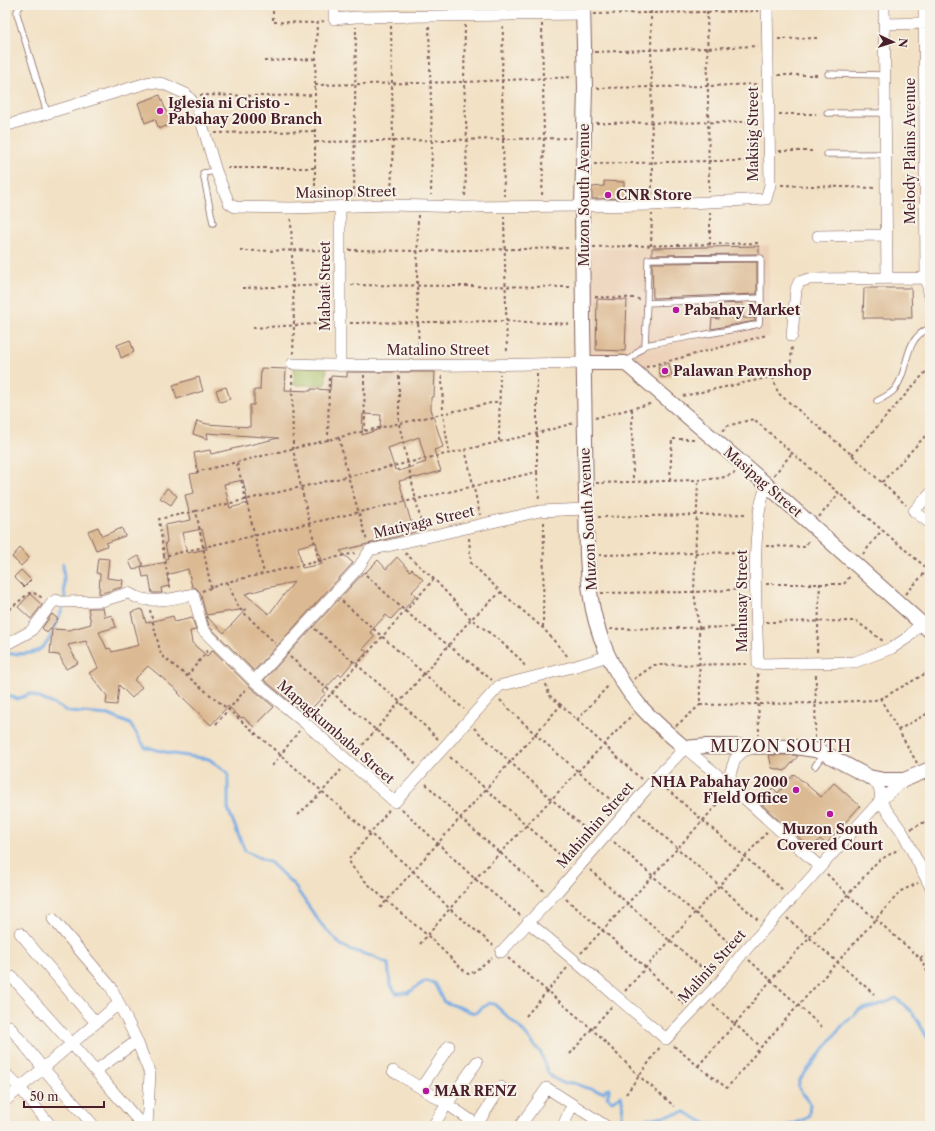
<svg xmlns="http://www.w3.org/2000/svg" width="935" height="1131" font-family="'Libre Caslon Text',serif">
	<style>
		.built { fill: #edd2b9 }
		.green { fill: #a7c066; stroke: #787048 }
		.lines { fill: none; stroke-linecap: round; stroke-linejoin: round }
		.stream { stroke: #77ace4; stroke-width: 3 }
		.building { fill: #dbb992; fill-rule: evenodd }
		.service-casing { stroke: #856361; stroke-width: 7 }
		.minor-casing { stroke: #856361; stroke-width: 12 }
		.tertiary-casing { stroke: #856361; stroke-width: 16 }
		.path { stroke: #856361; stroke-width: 2; stroke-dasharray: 3 3; stroke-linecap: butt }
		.service { stroke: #fff; stroke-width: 5.5 }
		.minor { stroke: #fff; stroke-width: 11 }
		.tertiary { stroke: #fff; stroke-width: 14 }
		.poi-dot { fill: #b5179e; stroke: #f7f3e8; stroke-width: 1.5 }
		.labels { text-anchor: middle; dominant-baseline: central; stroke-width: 4; stroke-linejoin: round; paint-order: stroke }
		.poi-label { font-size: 14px; font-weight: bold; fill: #4a1f2b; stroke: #f7f3e8; text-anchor: start }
		.street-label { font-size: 14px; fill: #4a1f2b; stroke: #f7f3e8 }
		.quarter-label { font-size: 16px; letter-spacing: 1px; fill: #4a1f2b; stroke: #f7f3e8 }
	</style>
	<rect width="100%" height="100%" fill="#f7f3e8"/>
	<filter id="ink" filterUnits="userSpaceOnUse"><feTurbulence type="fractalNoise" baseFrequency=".025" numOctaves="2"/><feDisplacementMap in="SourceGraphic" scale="8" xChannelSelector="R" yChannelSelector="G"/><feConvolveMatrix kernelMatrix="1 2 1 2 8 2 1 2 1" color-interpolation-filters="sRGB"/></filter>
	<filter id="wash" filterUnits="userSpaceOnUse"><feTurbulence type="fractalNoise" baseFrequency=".012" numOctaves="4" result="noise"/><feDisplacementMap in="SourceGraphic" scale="16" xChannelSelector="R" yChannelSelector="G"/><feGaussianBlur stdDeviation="0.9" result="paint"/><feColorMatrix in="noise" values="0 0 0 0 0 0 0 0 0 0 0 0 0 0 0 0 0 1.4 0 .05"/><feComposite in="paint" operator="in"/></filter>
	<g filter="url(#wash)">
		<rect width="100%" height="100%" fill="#f2e1c4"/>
		<path class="built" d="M769,245L770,337L640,367L585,357L583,249Z"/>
		<path class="green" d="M294,361L327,363L326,385H294Z"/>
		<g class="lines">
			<path class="stream" d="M63,564L65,600
				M5,654C15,654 27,655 37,651C50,646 58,618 64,605
				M5,694L17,699L30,694L51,703L69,712L109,715L130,724L145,747L173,754L209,759L228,773V809L245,851L271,863L293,884L321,924L341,945L351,950L374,957L388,964L390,983L396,993H408L425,981L434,983L444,1002C455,1005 464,1010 475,1013L489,1003L494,1004L521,1029L541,1053L548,1073L555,1079L565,1084C573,1080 579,1086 587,1088C593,1090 598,1091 604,1092L606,1089L610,1088L607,1097L612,1101L621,1096C625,1105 620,1113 623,1122L628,1123L685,1112L703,1122L724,1126
				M787,1126L803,1120L809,1115C809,1112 810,1107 810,1104C807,1093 793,1092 801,1078L842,1026L859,1010L885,1003L896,998L913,1013L930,1042"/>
		</g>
		<g id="blocks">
			<path class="building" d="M160,95L171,124L159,129L155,119L145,123L138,103Z
				M604,181L624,182V198L592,199V187L604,186Z
				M759,246V254L652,255V248Z
				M757,262V294L653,298L652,263Z
				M864,288H911L912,318H863Z
				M597,299L627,300L625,351L596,350Z
				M743,303V318H755V321L711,329L712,318L719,319V304Z
				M130,340L134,352L121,358L117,345Z
				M669,363L672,376L661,378L658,366Z
				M261,368L286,369L285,390L311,391V389L330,390L331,376L347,377V372H435L434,397H431V409L443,447L434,450L441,471L416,478V477L399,481L411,522L413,521L415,532L340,551L353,563L352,564L254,671L209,626L206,616L224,633L246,609L206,615L200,592L195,587H192L188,569L167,575L169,586L161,588L162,593H152L149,576L143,577L141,567L167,562L166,559L168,558L165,543L167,542L165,525L191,520L185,495L194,493L190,474L198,473L194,453L210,450L211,454L279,438L207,433L208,439L193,434L197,421L207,424L250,427V405H254V390H260ZM363,414L381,415L380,429L362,435ZM419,437L426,462L399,471L398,469L395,470L388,448ZM243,480L248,503L230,508L224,484ZM202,529L207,549L187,553L182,533ZM316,542L322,564L302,568L298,547ZM294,582L269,614L245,594L267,588Z
				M199,377L203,391L177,399L173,385Z
				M226,387L230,399L220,402L216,390Z
				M167,488L177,496L171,505L160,498Z
				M98,527L102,536L122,528L125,536L106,543L107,546L96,550L88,531Z
				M20,548L29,558L21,566L12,557Z
				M139,556L143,565L133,570L129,561Z
				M397,557L410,571L412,569L423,580L412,592L416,596L405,608L403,606L391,619L386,615L370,632L375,636L363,649L367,652L357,663L354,661L341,676L339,674L323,691L326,693L306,715L264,680L364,572L365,573L378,560L386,569Z
				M98,558L109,559L107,578L123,580L122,587L99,594L100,574L96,573Z
				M21,570L31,580L24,587L14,577Z
				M30,594L42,605L31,619L18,607Z
				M88,608H103L105,617L112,615L116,627L99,632L107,649L110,648L112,652L139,645L131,612L142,609L146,623L173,616L175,622L192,618L196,630L190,631L192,643L207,656L213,650L249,686L274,707L254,727L243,717L241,718L228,706L211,725L178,693L179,692L148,666L134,680L142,687L132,698L119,685L117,705L106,704L107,696L89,673L98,668L86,641L68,645L78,663L66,669L59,655L50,654L52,629L69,630L91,624Z
				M52,614L58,619L47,633L42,628Z
				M769,755H794L798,756L785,771L772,768Z
				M794,774L821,797L834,783L860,806L826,844L820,839L811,849L788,827L787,828L759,802L773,788L778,793Z"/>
		</g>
	</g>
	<g filter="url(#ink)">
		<use href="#blocks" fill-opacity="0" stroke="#856361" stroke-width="1"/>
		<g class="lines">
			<g class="service-casing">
				<path id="service" d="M21,5L17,11V14L47,113
					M828,74L885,75
					M827,113H885
					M827,154H886
					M213,223L203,173L216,171
					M645,345C683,337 721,333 759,324L761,301V258L648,259L647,303
					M626,363L645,345L647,303L761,298
					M877,401C883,398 891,394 895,389C910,370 902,339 930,328
					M815,766L824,753"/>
			</g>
			<g class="minor-casing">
				<path id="minor" d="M334,5V19L356,17L583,14
					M884,5L887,278
					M924,5L926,278L930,297
					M884,24L930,23
					M5,126L150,82L164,84L186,94L197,107L216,171L229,203L235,207L291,208L391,205L465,207L582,206L652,205L766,199L770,185L767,5
					M818,236L887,235
					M792,336L796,289L799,282L809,279L926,278
					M292,364C389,367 486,365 583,363
					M340,366V206
					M766,484C764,494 760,504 759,514C752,563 757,614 758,664L855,662L892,648L907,638L921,623
					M930,494L914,511L930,523
					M5,645L31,631L52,603L56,600L61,602L102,601L128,593C132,594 133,596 136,597C154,604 176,598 193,594L203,630L254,681L305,723L395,802L499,686L576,666L608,656
					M254,681L358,568L370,550L540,511L586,509
					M870,777C878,784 882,790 880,801L903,833L930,886
					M732,787L730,774L735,759L743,751L753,748
					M53,919L111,987L137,1041L150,1074L147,1126
					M528,922C575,960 620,1000 666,1039L720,982L742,954L880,801L904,780
					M20,933L96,1023
					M501,952L557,892L655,779L685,748L732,787L820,867
					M12,977L71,1043L143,1126
					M9,1026L43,1068L94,1126
					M95,1071L137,1041
					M393,1071L447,1104L479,1126
					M5,1073L20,1088L51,1126
					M421,1088L449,1046
					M5,1101L118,1004
					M433,1126L447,1104L477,1062
					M476,1126L501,1087
					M520,1126L547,1088L606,1126
					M563,1126L572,1105"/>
			</g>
			<g class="tertiary-casing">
				<path id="tertiary" d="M583,5L585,88L582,206L583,324L587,555C588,567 588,580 590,592C595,633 613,674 640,706C653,721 670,735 685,748L706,746L795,747L815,750L824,753L869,777L884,780H904L930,769
					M583,363H625L766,484L930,631"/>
			</g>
			<path class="path" d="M273,5V22L317,23
				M651,5L652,196
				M707,5L709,192
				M594,14L758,11
				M542,24L544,138L542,196
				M465,25L464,82L467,140L465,197
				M391,26L393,141L391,196
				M429,26L432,141L431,195
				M503,26L502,81L504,196
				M778,39L819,38
				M595,52L758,46
				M264,61L317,59
				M778,75H819
				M315,85L464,82L573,77
				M597,88L708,86L759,84
				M200,95L263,96L315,95
				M779,114H816
				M596,123L759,122
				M215,133L316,131
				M316,142L573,138
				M779,151H812
				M594,164L708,161H760
				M227,168H316
				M781,185L876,188
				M354,196L356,27
				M315,198V85L317,23L324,21
				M710,212V245
				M418,215L417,285L419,355
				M504,216L507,354
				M291,219L294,325L293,354
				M651,246L652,214
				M593,247L758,243
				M349,250L418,251L571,248
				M240,251L331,250
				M351,285L570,287
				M242,288L330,285
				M595,297L636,298L640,300
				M350,323L506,321L571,324
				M253,328L329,323
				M646,367L767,335
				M292,375L293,449L301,487L319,561
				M364,375L365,431
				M399,376V424L422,527
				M442,376L443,414L449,452
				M773,377L778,393L852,455L906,505
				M683,396L790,373L792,346
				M632,409L633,481
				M595,418L653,403
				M723,431L727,426L754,419L792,453L930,571
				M339,438L348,476L367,541
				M328,441L329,375
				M499,441L500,374
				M465,449L480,515
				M852,455L930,367
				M237,463L264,573
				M196,472L365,431L500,401
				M537,472L539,501
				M774,475L792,453
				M670,480L672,439H694
				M882,482L930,431
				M596,483L698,480L721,478L735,473
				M598,517L748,514
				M819,517L839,493
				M469,538L471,563L501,592L543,628L569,658
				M766,546L804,547L810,539
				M405,553L434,579L471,619L499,640L521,660L526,668
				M863,554L882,530
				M599,555L745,552
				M164,556L159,519L196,511
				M366,575L405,611L492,680
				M227,582L239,608L275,643
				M766,584H844L850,576
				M170,588L164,556L537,472V373
				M211,588L196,511L538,433L574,423
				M202,591L227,582L355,553
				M601,593L694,592L745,589
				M906,594L928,569
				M342,601L464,709
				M150,610L161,655L229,710L413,871L450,909L493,945
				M5,613L29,593H34L43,598
				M766,622L856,621L883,641
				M543,627L544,522
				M315,629L400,702L438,739
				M610,629L746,627
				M817,652L820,583
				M290,657L416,764
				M758,674L759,735
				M187,676L209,649
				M634,679L654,665L748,664
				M546,684L549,695L561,705
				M880,698L917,763
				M500,700L535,734L619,807
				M700,705L817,703L875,700L884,697L930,671
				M312,715L434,579
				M577,720L609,685
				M216,724L247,688
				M676,726L700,705L699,628L694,592L698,480
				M474,728L510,762L592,835
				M898,730L930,712
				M815,738L816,673
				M355,754L471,619L501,592
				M450,757L569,863
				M272,766L299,731
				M426,784L460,818L544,891
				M662,785L784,891
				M402,809L475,879L521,916
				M389,810L370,834L349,859C349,873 414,923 427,935C441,948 454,962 468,974L472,973L492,958
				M639,814L758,920
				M298,815L322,792L341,770
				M911,829L930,819
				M614,842L734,947
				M590,870L670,941L712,976
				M827,874L848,895L920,958L930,977
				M566,899L645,967L685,1005
				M380,908L561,705L641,779
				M787,918L874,994
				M420,944L475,879L633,714
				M581,953L628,903L725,796
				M508,958L592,1029L639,1076L674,1106
				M920,958L930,953
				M749,960L824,1029
				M625,991L767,832
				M713,1005L735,1024L771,980L878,861L899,849
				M526,1016L567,968
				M674,1046L698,1066L727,1088L761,1047L901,891L918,883
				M570,1054L611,1007
				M698,1066L735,1024L761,1047
				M626,1094L660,1047"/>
			<use href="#service" class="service"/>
			<use href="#minor" class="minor"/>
			<use href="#tertiary" class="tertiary"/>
		</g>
	</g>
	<g class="poi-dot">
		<circle cx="160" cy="111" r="4"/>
		<circle cx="608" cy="195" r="4"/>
		<circle cx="676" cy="310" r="4"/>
		<circle cx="665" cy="371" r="4"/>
		<circle cx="796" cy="790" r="4"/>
		<circle cx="830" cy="814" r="4"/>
		<circle cx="426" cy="1091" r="4"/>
	</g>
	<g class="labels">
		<g class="poi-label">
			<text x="168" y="103">Iglesia ni Cristo -<tspan x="168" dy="16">Pabahay 2000 Branch</tspan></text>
			<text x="616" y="195">CNR Store</text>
			<text x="684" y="310">Pabahay Market</text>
			<text x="673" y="371">Palawan Pawnshop</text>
			<text x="788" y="782" text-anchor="end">NHA Pabahay 2000<tspan x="788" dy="16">FIeld Office</tspan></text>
			<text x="830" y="829" text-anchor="middle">Muzon South<tspan x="830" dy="16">Covered Court</tspan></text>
			<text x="434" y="1091">MAR RENZ</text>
		</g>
		<g class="street-label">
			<text transform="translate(753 134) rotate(-90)">Makisig Street</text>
			<text transform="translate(910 151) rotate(-90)">Melody Plains Avenue</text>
			<text transform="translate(346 192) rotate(-1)">Masinop Street</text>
			<text transform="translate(584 195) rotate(-90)">Muzon South Avenue</text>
			<text transform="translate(325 286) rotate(-90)">Mabait Street</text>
			<text x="438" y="350">Matalino Street</text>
			<text transform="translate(763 482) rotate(41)">Masipag Street</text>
			<text transform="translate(588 519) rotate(-93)">Muzon South Avenue</text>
			<text transform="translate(424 522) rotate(-13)">Matiyaga Street</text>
			<text transform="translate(742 601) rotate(-90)">Mahusay Street</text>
			<text transform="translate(336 732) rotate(41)">Mapagkumbaba Street</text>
			<text transform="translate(595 825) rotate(-49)">Mahinhin Street</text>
			<text transform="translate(712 966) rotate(-48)">Malinis Street</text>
		</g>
		<g class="quarter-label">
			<text x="781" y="746">MUZON SOUTH</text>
		</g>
	</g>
	<rect width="935" height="1131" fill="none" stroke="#f7f3e8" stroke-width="20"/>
	<g transform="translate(893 42) rotate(94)" stroke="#f7f3e8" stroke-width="3" paint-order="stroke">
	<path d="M0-3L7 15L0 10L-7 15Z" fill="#4a1f2b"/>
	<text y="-6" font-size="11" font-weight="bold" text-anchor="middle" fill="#4a1f2b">N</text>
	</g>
	<path d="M24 1101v6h80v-6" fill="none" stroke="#4a1f2b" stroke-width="2"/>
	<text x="30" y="1101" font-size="12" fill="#4a1f2b" stroke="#f7f3e8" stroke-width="3" paint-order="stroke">50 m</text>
</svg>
